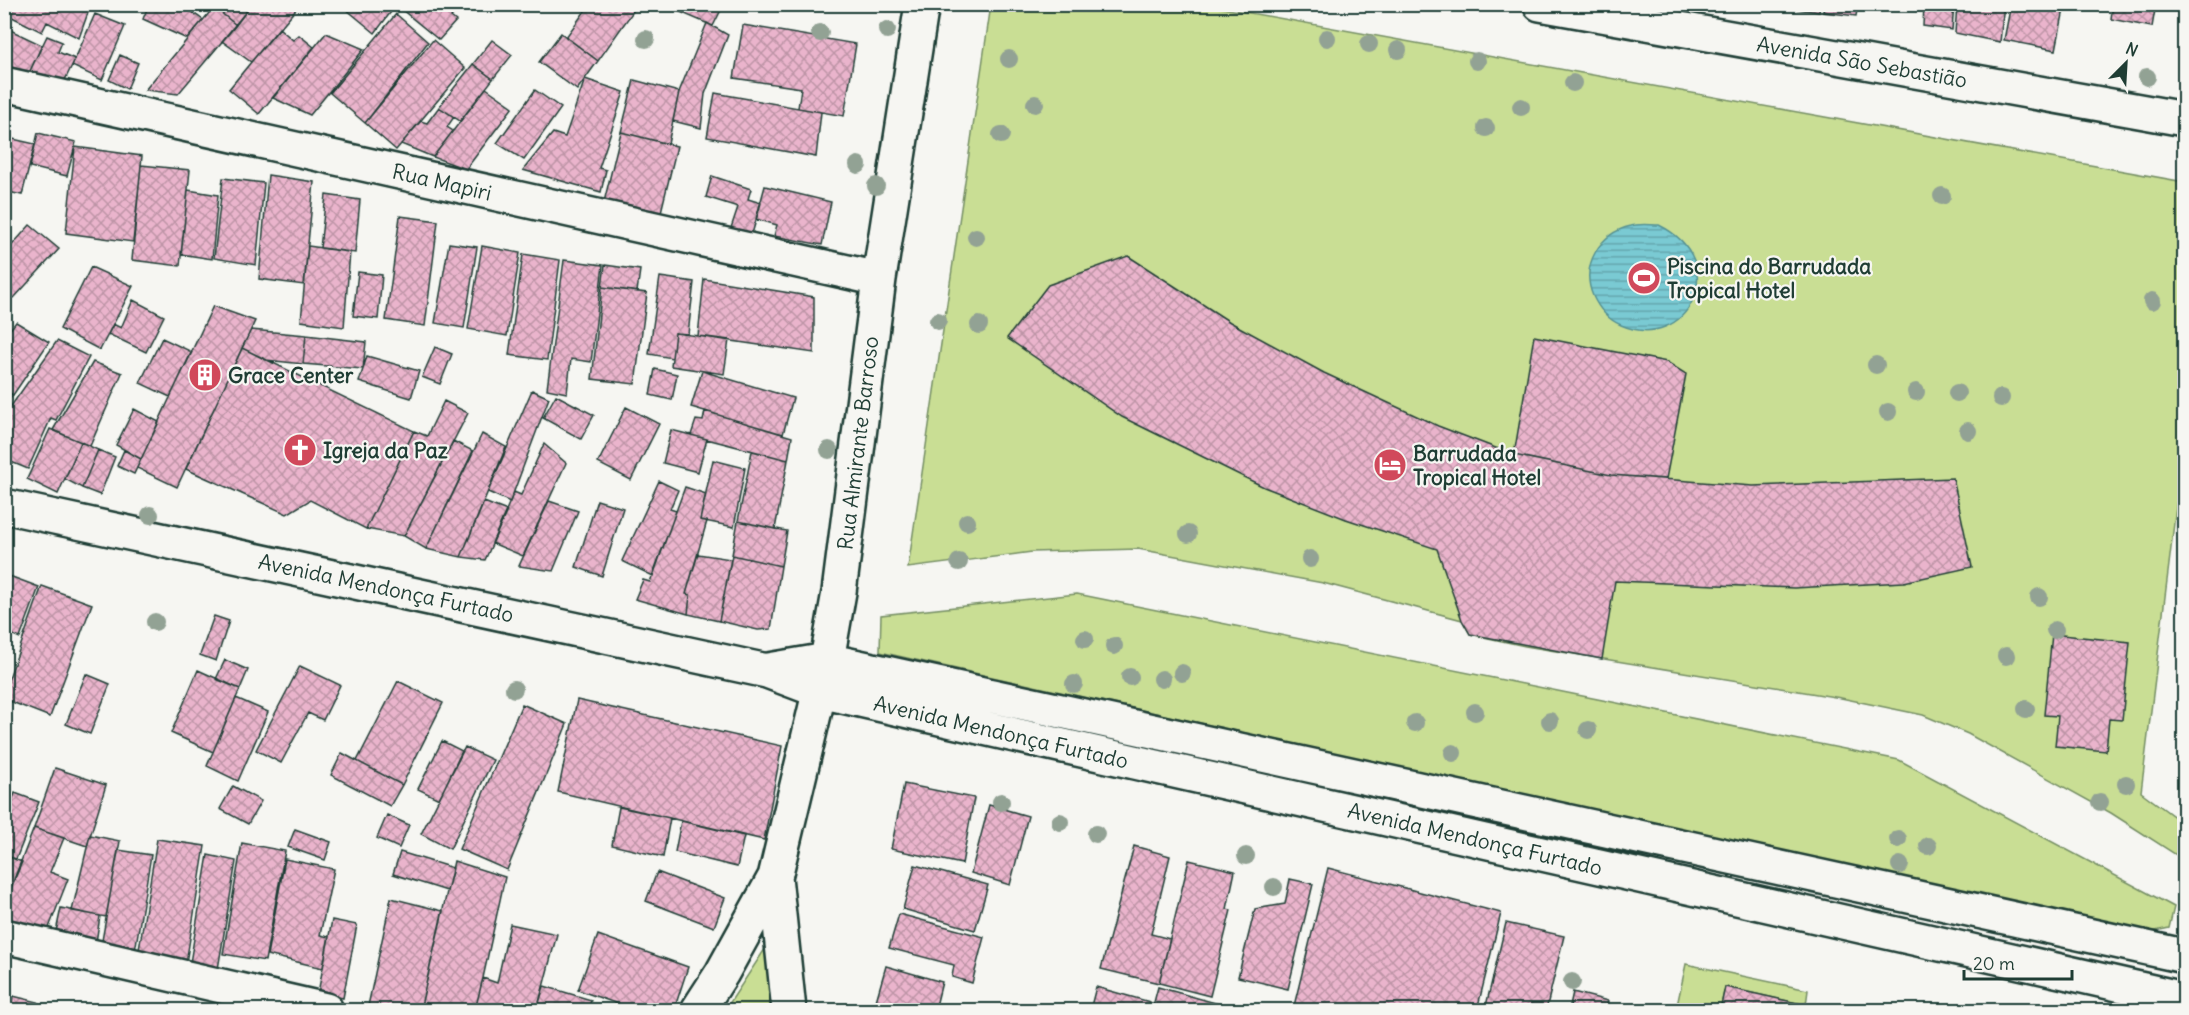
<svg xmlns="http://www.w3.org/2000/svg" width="2189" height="1015" font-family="Delius,sans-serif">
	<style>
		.green { fill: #c9de94; stroke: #748e64; stroke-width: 1.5 }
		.water { fill: url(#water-rules); stroke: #569293; stroke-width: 1.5 }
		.building { fill: url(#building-cross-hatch); stroke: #1f3d34; stroke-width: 1.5 }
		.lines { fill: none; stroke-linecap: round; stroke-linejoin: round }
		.minor-casing { stroke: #1f3d34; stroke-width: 38 }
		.minor { stroke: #f6f6f2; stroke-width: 33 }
		.tree { fill: #92a294 }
		.labels { text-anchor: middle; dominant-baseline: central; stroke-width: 4.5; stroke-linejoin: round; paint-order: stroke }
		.street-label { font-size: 21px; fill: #1f3d34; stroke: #f6f6f2 }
		.poi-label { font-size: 21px; font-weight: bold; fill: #1f3d34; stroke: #f6f6f2; text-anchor: start }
	</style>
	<defs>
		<pattern id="water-rules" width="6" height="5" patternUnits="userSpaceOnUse" patternTransform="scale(1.5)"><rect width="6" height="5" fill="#7acad3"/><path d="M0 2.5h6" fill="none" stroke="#63a5ac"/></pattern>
		<pattern id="building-cross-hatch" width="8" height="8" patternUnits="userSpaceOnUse" patternTransform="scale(1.5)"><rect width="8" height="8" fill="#eab4cc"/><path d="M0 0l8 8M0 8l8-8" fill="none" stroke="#bd94a6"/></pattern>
	</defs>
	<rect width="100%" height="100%" fill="#f6f6f2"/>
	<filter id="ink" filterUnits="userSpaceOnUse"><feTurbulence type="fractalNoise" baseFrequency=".0167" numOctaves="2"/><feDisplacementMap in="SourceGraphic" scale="12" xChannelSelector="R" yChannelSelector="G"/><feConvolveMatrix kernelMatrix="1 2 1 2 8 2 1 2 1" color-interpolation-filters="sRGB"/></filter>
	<g filter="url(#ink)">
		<path class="green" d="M991,5H1206L2184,182V442L2141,792L2184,824V860L2111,813L1968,734L1923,715L1841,698L1525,646L1470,634L1462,620L1323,583L1138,549L1032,552L908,568Z
			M1077,594L1899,760L2174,907L2169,928L2146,933L880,652L881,615Z
			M782,923L781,1010H725Z
			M1686,964L1808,990L1806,1005L1725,987L1720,1010H1676Z"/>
		<path class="water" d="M1659,225C1734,262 1687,354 1621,325C1607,319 1599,309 1593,296C1580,265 1600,233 1631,226C1640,223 1650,225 1659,225Z"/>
		<path class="building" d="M4,4H88L90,7L79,38L47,22L42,32L4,13Z
			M149,4H181L203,20L187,39L143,19Z
			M216,4H252L236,25L214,7Z
			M252,4H290L296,9L251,62L222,41Z
			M340,4H397L375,33Z
			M404,4H462L451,17L456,21L439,40L401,9Z
			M590,4H626L634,10L598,61L566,37Z
			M676,4H724L713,26L673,9Z
			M1798,4H1820L1819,12L1797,9Z
			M1824,4H1858L1856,16L1823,12Z
			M1924,4H1954L1952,30L1923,26Z
			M1957,4H2004L2000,42L1955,33Z
			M2011,4H2065L2056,50L2004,40Z
			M2070,4H2106L2105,10Z
			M2113,4H2156L2152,27L2111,19Z
			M214,7L236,25L178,94L145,90Z
			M95,14L125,26L102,80L72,66Z
			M396,14L428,42L365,123L330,93Z
			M707,23L728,35L705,94L701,128L673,121L679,92Z
			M743,25L856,44L844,116L798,108L801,88L734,78Z
			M4,27L42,45L29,73L4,67Z
			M279,28L293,40L299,35L314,47L259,114L229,89Z
			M326,33L364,49L310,115L273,98Z
			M561,33L598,61L577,90L539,62Z
			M47,36L62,42L58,52L75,59L65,80L29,73Z
			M433,40L465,68L396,150L365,123Z
			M492,40L512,55L493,79L473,64Z
			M120,55L138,63L127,89L109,80Z
			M473,64L493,79L460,121L439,107Z
			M585,79L624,92L599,168L606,170L601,192L523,170L553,133L565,137Z
			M634,80L679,92L668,144L621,132Z
			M486,88L513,107L466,169L433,157Z
			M535,90L561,108L524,160L497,143Z
			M715,93L821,112L816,157L707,137Z
			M439,107L454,117L447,127L453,131L433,157L401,144L421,121L427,123Z
			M621,132L677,146L660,216L604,202Z
			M38,133L76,142L67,176L30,167Z
			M4,137L35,144L22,195L4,191Z
			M75,147L142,156L133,242L66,233Z
			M141,165L190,170L180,266L132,260Z
			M268,175L314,182L304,285L259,279Z
			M712,176L751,189L748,199L761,203L752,234L731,228L738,207L706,197Z
			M223,178L264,183L256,265L214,258Z
			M765,186L831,202L822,245L774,236L777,225L756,219Z
			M188,190L218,195L212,259L181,254Z
			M326,195L360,200L355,253L320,248Z
			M400,216L438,221L425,326L386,320Z
			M30,225L59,249L14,298L4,290V254Z
			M449,243L477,247L464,328L435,323Z
			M308,246L350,252L344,327L301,321Z
			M482,246L520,253L507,336L468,329Z
			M523,254L560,260L547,360L509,355Z
			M1128,256L1230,322L1324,373L1438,426L1514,455L1611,475L1753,486L1953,478L1972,567L1904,582L1794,588L1615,581L1602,659L1470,634L1462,620L1437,549L1346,519L1264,487L1122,417L1007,338L1048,285Z
			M564,260L603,265L591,362L571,359L567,393L547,389Z
			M605,265L640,270L637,292L602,287Z
			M91,267L133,286L100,350L60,329Z
			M358,272L382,275L378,319L353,316Z
			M660,277L694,282L688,334L675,333L672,358L649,354Z
			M704,279L814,297V353L698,336Z
			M602,287L647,293L635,384L592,379Z
			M133,300L164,316L146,352L108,334L113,324L121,328Z
			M213,306L255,321L177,487L137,468Z
			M16,322L49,342L13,395L4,390V337Z
			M251,330L306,335L303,364L266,360L242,348Z
			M675,333L729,340L724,374L671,366Z
			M306,335L366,342L363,369L303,364Z
			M1534,336L1667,362L1686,374L1666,479L1611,475L1514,455Z
			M162,338L192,352L170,397L140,383Z
			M57,341L89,357L56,420L51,418L28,469L4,459V416Z
			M435,347L452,354L440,384L422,377Z
			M242,348L414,431L366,529L310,500L287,514L186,469Z
			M367,356L419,371L411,398L359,382Z
			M93,362L122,373L90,446L53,430Z
			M655,369L677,374L672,400L650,395Z
			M702,371L793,398L783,434L691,407Z
			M4,390L13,395L4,407Z
			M532,390L549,398L510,502L488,492Z
			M556,395L594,415L581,439L543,418Z
			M444,401L468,413L404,536L366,529L414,431L427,436Z
			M626,407L659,424L631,480L598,463Z
			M134,409L159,422L141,459L116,445Z
			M705,411L792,437L788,460L691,435L696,420L703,421Z
			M50,429L81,442L58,494L27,479Z
			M671,430L707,439L698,472L663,463Z
			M482,434L506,447L461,557L426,549Z
			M453,441L473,451L426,549L404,536Z
			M81,442L98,450L82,488L65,479Z
			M544,444L566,463L523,556L492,543L514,492L521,495Z
			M98,450L115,457L100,495L82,488Z
			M124,450L141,459L134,474L117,466Z
			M752,451L788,460L775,529L738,521Z
			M713,460L745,468L734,527L700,520Z
			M659,481L678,490L670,509L676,511L653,576L622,561Z
			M685,487L706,494L700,520L707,521L686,594L690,595L688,614L635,599L643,580L650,582Z
			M597,500L623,508L602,576L576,567Z
			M549,501L578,511L553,571L519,566Z
			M484,502L507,511L485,560L461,557Z
			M738,521L787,531L781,566L732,555Z
			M698,554L731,559L719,621L688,614L690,595L686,594Z
			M732,555L781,566L771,629L758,630L719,621Z
			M4,574L39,587L20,638L4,631Z
			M42,586L92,604L50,717L4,699V692Z
			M214,616L229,621L216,661L200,655Z
			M2052,634L2130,642L2122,720L2109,719L2106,751L2055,746L2058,716L2044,715Z
			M225,660L248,670L240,689L216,679Z
			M300,666L340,685L323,720L308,713L281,763L256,750Z
			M198,670L240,689L213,752L171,733Z
			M86,674L110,684L90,734L66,724Z
			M398,681L443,703L402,785L357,761Z
			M236,698L268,712L238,781L207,766Z
			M577,700L782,746L764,840L558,792Z
			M522,704L567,724L507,870L459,849Z
			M442,741L462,751L439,799L418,789Z
			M465,747L493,760L450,849L421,834Z
			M342,753L402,785L390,806L331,775Z
			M55,768L106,785L87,846L34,828Z
			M4,770L11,772L5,788H4Z
			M904,784L974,798L962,864L891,849Z
			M233,786L261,801L248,824L220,809Z
			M15,793L39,802L16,859L4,855V821Z
			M4,800L11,803L5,820L4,819Z
			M989,805L1028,816L1010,885L971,873Z
			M619,807L670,818L663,857L612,845Z
			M387,815L409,825L399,848L377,838Z
			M681,821L744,836L737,867L675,852Z
			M34,828L64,838L50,872L68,879L45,938L4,929V905Z
			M295,829L331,842L325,860L288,847Z
			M90,835L120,841L106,917L72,911Z
			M157,839L205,846L186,963L138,956Z
			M242,843L285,851L265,961L223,954Z
			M1134,846L1170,856L1151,934L1170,939L1159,983L1101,969Z
			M118,850L151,855L134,957L100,952Z
			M400,852L453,868L447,891L393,874Z
			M4,855L22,862L4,905Z
			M208,855L236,861L218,969L190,963Z
			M285,859L334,869L320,935L329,937L323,968L267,955Z
			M1189,860L1235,871L1227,909L1231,910L1210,996L1159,983Z
			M454,861L505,877L483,978L475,1010H420Z
			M915,865L988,885L975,930L903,909Z
			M1328,868L1501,913L1477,1010H1293Z
			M657,872L725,898L714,927L646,901Z
			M1290,879L1313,884L1288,989L1238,977L1255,909L1285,904Z
			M391,898L443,911L421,1006L417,1005L416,1010H385L368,1006Z
			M61,908L100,916L95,949L54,941Z
			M899,914L984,937L972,983L952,977L954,965L889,948Z
			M332,920L357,925L343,998L318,993Z
			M1506,923L1564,936L1546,1010H1485Z
			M510,924L557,934L537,1010H475L483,978L497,983Z
			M598,935L688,967L674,1010H635L578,990Z
			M886,966L942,982L935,1010H886L874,1008Z
			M544,986L591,1000L588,1010H537Z
			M1096,987L1150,1002L1148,1010H1090Z
			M1158,987L1219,1004L1217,1010H1152Z
			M1725,987L1806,1005L1832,1010H1720Z
			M1573,992L1608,1001L1606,1010H1569Z
			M13,996L38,1002L36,1010H10Z"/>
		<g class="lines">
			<g class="minor-casing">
				<path id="minor" d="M1540,4L2184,119
					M4,84L879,279
					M4,506L767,671L820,691L2184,999
					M769,670L827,660L2184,956
					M775,877L789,1010
					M4,936L326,1010
					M698,1010L722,973L775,877L827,660L839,592L879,279L922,4"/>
			</g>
			<use href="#minor" class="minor"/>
		</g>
		<g class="tree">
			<circle cx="887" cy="30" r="9"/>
			<circle cx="820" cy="33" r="9"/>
			<circle cx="1327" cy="38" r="9"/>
			<circle cx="646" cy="39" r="9"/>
			<circle cx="1369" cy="44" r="9"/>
			<circle cx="1398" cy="50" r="9"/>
			<circle cx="1009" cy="59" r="9"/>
			<circle cx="1477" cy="61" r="9"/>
			<circle cx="2147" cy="77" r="9"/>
			<circle cx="1573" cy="83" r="9"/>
			<circle cx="1035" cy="104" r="9"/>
			<circle cx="1521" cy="107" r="9"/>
			<circle cx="1486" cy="128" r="9"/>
			<circle cx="1001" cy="135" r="9"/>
			<circle cx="858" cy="165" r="9"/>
			<circle cx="876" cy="186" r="9"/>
			<circle cx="1942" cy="196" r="9"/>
			<circle cx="976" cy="237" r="9"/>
			<circle cx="2152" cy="301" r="9"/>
			<circle cx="938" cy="321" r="9"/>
			<circle cx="979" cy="325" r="9"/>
			<circle cx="1876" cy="365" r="9"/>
			<circle cx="1916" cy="392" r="9"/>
			<circle cx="1957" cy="393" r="9"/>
			<circle cx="2001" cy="398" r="9"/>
			<circle cx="1888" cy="412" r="9"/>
			<circle cx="1968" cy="431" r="9"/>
			<circle cx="829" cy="450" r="9"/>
			<circle cx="150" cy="515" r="9"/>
			<circle cx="967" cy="522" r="9"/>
			<circle cx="1188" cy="534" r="9"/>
			<circle cx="1310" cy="559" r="9"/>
			<circle cx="959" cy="562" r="9"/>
			<circle cx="2039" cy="597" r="9"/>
			<circle cx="155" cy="622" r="9"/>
			<circle cx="2055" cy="630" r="9"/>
			<circle cx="1085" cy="639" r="9"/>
			<circle cx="1114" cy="646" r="9"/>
			<circle cx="2006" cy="656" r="9"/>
			<circle cx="1182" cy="673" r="9"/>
			<circle cx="1130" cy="677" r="9"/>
			<circle cx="1162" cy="679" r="9"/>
			<circle cx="1074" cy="684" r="9"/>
			<circle cx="514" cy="689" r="9"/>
			<circle cx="2026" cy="709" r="9"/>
			<circle cx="1475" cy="712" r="9"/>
			<circle cx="1550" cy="721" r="9"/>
			<circle cx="1415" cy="723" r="9"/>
			<circle cx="1588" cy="730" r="9"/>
			<circle cx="1453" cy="753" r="9"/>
			<circle cx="2126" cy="784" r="9"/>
			<circle cx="1001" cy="802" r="9"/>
			<circle cx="2100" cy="802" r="9"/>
			<circle cx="1060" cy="822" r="9"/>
			<circle cx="1096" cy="834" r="9"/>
			<circle cx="1898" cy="839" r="9"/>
			<circle cx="1928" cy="846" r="9"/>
			<circle cx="1246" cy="856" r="9"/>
			<circle cx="1900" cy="865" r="9"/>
			<circle cx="1274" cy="887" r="9"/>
			<circle cx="1572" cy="982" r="9"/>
		</g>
	</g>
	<defs>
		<g id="stadium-disc" transform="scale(1.725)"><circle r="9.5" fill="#d1495b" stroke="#f6f6f2"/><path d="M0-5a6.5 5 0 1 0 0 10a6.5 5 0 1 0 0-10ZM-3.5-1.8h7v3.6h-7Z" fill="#fff"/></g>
		<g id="building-disc" transform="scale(1.725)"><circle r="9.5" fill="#d1495b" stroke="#f6f6f2"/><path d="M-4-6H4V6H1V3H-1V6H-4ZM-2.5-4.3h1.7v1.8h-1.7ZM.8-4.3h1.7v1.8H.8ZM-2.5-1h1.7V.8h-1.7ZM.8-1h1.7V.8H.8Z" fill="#fff"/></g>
		<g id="church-disc" transform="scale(1.725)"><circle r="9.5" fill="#d1495b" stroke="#f6f6f2"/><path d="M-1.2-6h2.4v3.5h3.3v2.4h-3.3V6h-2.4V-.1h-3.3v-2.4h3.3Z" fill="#fff"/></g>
		<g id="hotel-disc" transform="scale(1.725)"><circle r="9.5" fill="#d1495b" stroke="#f6f6f2"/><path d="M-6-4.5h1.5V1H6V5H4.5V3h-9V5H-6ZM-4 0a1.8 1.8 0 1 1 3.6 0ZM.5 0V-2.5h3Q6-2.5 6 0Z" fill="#fff"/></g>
	</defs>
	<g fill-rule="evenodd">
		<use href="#stadium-disc" x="1644" y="278"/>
		<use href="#building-disc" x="205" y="375"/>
		<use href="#church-disc" x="300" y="450"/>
		<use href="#hotel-disc" x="1390" y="465"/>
	</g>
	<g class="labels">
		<g class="street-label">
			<text transform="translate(1862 62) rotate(10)">Avenida São Sebastião</text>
			<text transform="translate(442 182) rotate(13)">Rua Mapiri</text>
			<text transform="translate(858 443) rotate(-83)">Rua Almirante Barroso</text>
			<text transform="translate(386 588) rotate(12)">Avenida Mendonça Furtado</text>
			<text transform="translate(1001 732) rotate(13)">Avenida Mendonça Furtado</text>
			<text transform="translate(1475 839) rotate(13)">Avenida Mendonça Furtado</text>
		</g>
		<g class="poi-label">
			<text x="1667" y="266">Piscina do Barrudada<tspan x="1667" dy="24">Tropical Hotel</tspan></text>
			<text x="228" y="375">Grace Center</text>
			<text x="323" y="450">Igreja da Paz</text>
			<text x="1413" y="453">Barrudada<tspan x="1413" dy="24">Tropical Hotel</tspan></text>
		</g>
	</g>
	<rect width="2189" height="1015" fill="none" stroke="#f6f6f2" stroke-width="24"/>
	<rect x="12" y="12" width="2165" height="991" fill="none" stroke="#1f3d34" stroke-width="2" filter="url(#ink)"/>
	<g transform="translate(2126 63) rotate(24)" stroke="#f6f6f2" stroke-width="4.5" paint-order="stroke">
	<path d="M0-4.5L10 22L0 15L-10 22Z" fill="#1f3d34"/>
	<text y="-9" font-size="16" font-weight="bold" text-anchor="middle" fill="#1f3d34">N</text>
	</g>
	<path d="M1964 970v9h108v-9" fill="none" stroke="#1f3d34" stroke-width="3"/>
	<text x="1973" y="970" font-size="18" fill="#1f3d34" stroke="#f6f6f2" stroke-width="4.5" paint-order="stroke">20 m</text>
</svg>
